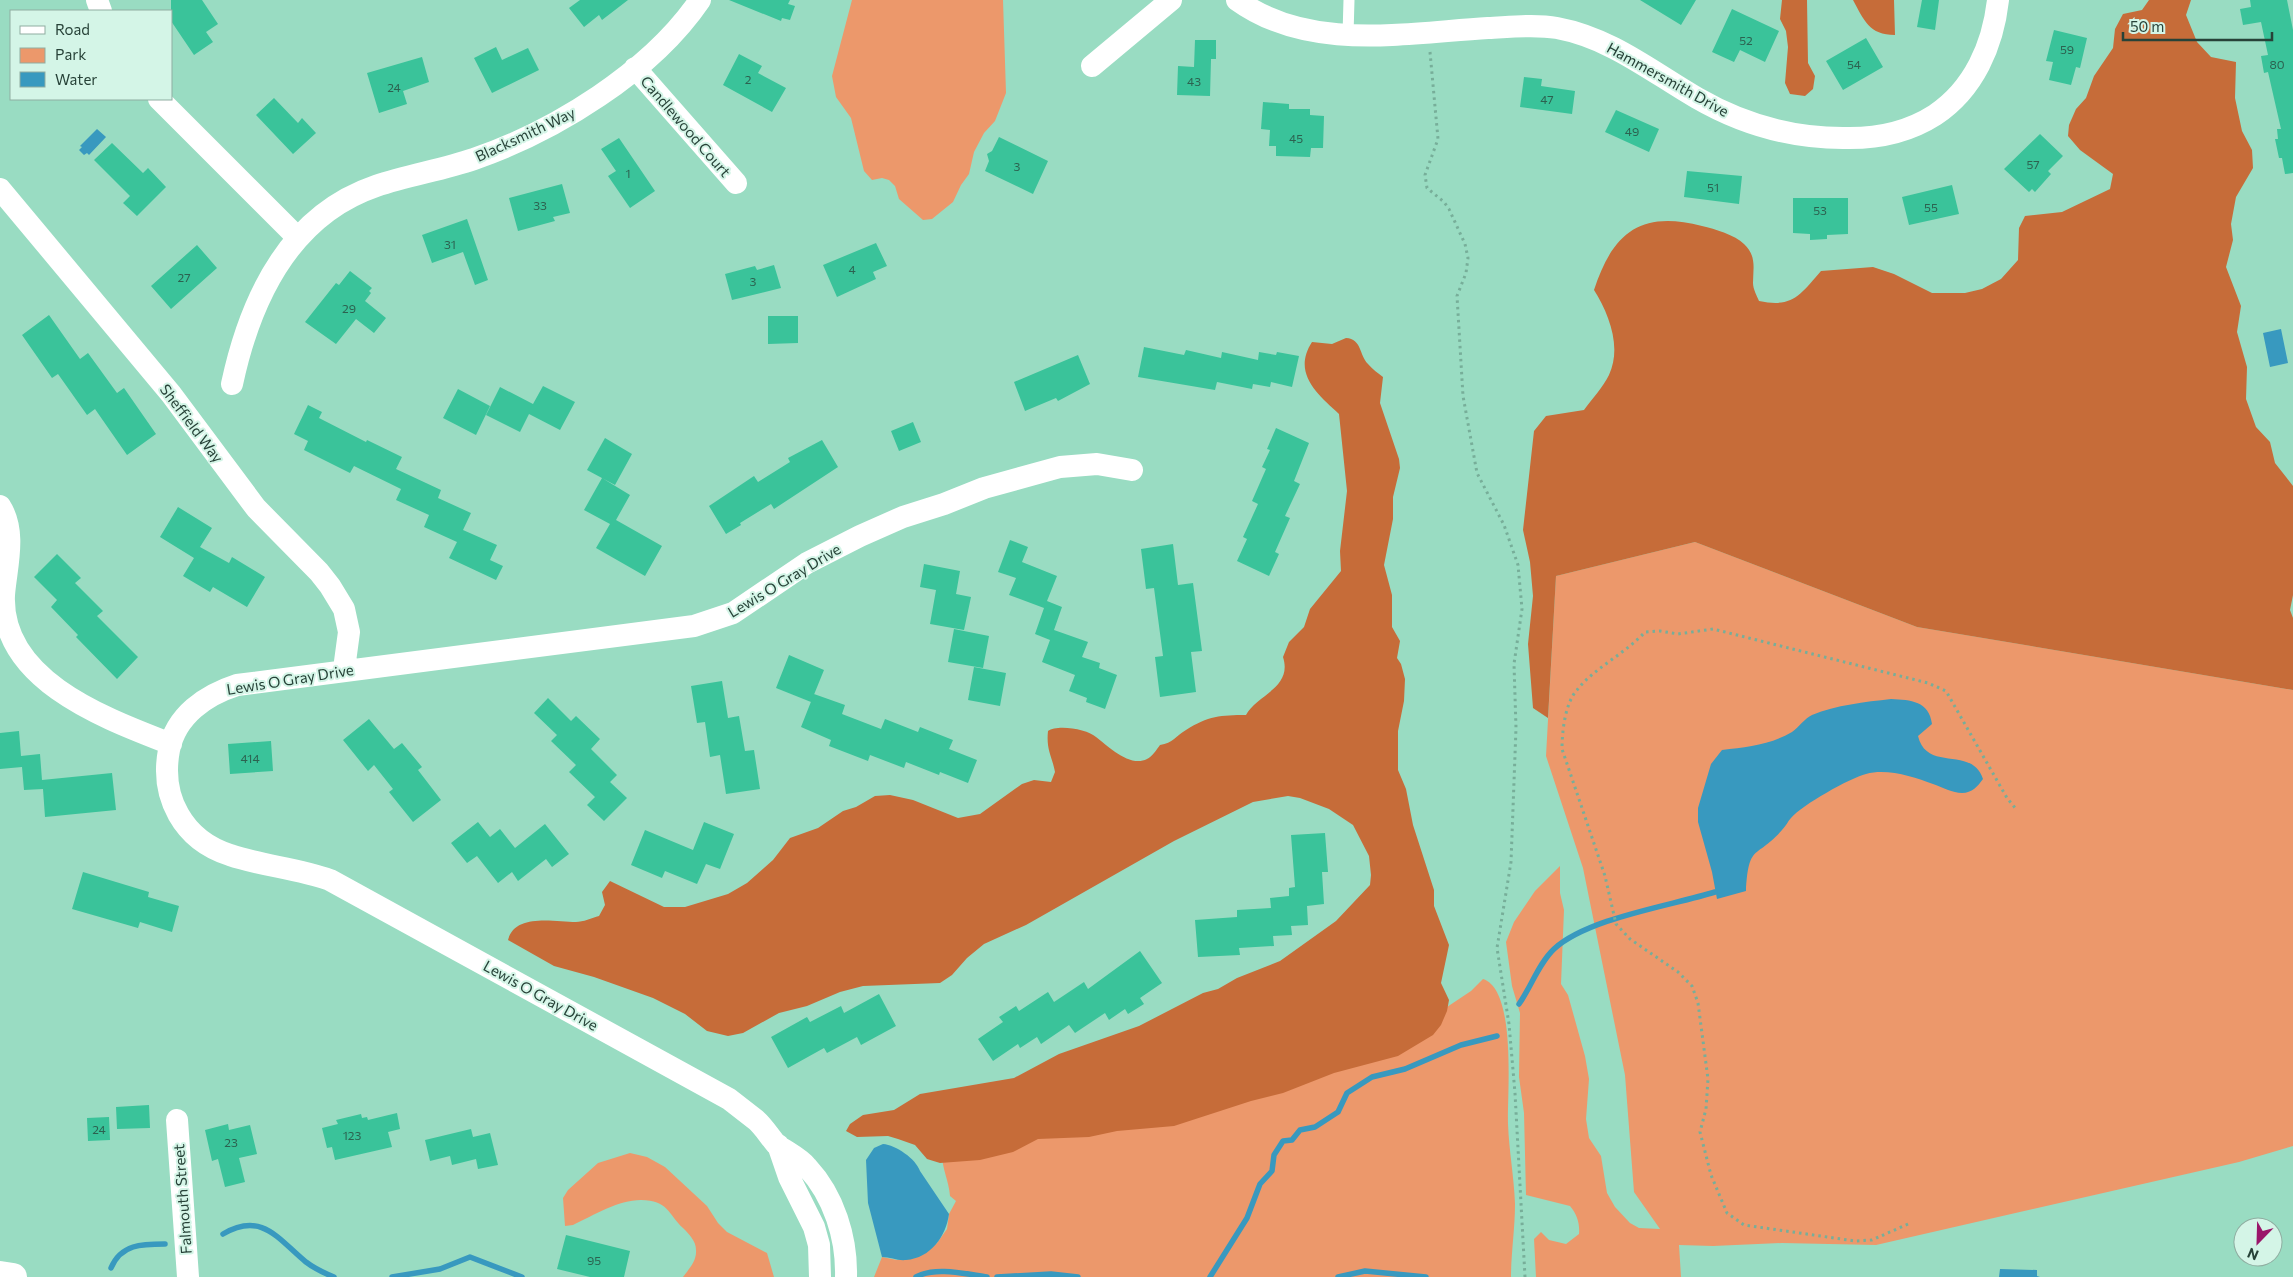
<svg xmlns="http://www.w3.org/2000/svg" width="2293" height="1277" font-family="Commissioner,sans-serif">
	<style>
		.green { fill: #ec986b }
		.forest { fill: #c66c39 }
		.water { fill: #3899bf }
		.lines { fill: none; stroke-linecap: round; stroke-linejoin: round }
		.stream { stroke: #3899bf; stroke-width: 5.5 }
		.building { fill: #3ac39a }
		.path { stroke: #77ae99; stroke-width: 3; stroke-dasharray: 2.5 4; stroke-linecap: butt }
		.service { stroke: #fff; stroke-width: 11 }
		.minor { stroke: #fff; stroke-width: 22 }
		.primary { stroke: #fff; stroke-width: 28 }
		.labels { text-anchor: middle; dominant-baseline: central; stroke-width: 4; stroke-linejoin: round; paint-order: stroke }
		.number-label { font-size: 12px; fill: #2c6250 }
		.street-label { font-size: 15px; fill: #274238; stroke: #d4f5e7 }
	</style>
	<rect width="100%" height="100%" fill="#99dcc2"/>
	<path class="green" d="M852,0H1003L1006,93L995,121L984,133L974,152L969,174L961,185L953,202L932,219L923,220L899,199L895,186L889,180L882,178L872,180L864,171L851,118L836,97L832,76Z
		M1695,542L1917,627L2293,690V1146L2239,1162L1876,1245L1782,1243L1713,1246L1679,1245L1681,1277H1536L1534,1239L1541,1232L1549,1240L1566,1244L1579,1234C1580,1224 1577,1214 1570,1206L1526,1195L1524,1113L1519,1077L1520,1013L1512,986L1506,942L1514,922L1535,891L1560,866V893L1564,910L1561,984L1568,995L1585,1056L1589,1079L1586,1119L1589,1138L1601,1156L1607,1193L1615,1207L1630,1223L1639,1228L1660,1229L1634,1192L1625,1075L1583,868L1546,756L1556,576Z
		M1483,979C1517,990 1507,1094 1508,1124C1509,1151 1514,1177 1515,1204C1515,1229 1511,1253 1511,1277H874L882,1257L897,1260L924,1254L937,1243L947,1229L949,1214L956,1201L950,1196C949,1181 942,1169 942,1154L1441,1011L1471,991Z
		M630,1153L647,1157L665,1167L707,1206L718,1223L727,1232L767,1253L774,1277H683C689,1269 697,1261 696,1250C696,1241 689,1234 683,1228C668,1214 668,1200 641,1200C618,1200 594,1215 573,1225L565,1226L563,1198L568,1190L598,1163Z"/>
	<path class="forest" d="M1782,0H1807L1808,63L1815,76L1813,89L1805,96L1790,94L1785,83L1788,47L1786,31L1780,19Z
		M1853,0H1894L1895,35C1869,35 1864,20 1853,0Z
		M2149,0H2191L2186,15L2197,42L2211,57L2236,62L2235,98L2242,131L2252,150L2253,168L2236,197L2231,224L2233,240L2226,267L2241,306L2237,332L2247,367L2246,399L2256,427L2270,442L2275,463L2293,486V595L2290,610L2293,618V690L1917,627L1695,542L1556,576L1548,718L1533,708L1528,644L1533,596L1530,562L1523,530L1534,431L1546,416L1584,410C1592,399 1603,387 1609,375C1622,347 1609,314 1594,290C1613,232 1641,210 1702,226C1715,229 1735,235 1744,244C1757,256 1753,269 1753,283C1753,289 1757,296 1759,301C1793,308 1800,295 1821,271L1873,267L1894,274L1932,293H1965L1982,289L2001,279L2018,260L2019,228L2025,216L2062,212L2110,189L2113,174L2080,150L2068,136L2069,125L2076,109L2086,98L2094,76L2113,48L2115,29L2123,14L2142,10Z
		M1346,338C1362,339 1359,355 1368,364C1372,369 1378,373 1383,377L1380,403L1399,459L1400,468L1393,497V519L1384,565L1392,595V627L1400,641L1397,658L1401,664L1405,679L1404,701L1398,731V770L1406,789L1413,825L1434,890V906L1449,945L1441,983L1449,1000L1447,1011L1441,1025L1433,1035L1398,1056L1334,1073L1283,1093L1251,1101L1174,1126L1117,1131L1089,1137L1038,1139L1013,1152L980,1160L940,1163L927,1159L915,1145L898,1139L888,1136L857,1137L846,1131L850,1124L863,1115L894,1110L920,1094L1014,1078L1059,1054L1139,1026L1203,993L1218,989L1237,978L1280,961L1336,921L1370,885L1371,875L1369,856L1353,825L1329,809L1300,798L1288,796L1253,802L1174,841L1026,925L984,944L967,958L952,975L940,983L863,986L840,992L807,1006L779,1013L743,1033L728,1036L707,1031L685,1014L653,998L594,977L554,966L508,940C515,913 554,922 576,922C583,922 592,918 599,916L605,905L602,892L610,881L664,907H685L728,894L747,883L773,860L790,838L818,828L843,811L856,807L875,796L890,795L913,800L958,818L980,814L1022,784L1034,780L1051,782L1055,772C1052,756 1046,750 1048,731C1057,724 1088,729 1096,737C1108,746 1130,768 1147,759C1152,757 1157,749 1160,745C1173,743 1176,736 1186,730C1208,716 1221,715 1246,715C1256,695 1293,688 1283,657L1289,642L1304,627L1310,609L1341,571L1340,551L1347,491L1339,414C1317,394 1292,373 1312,342L1332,344Z"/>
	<path class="water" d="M97,129L106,137L89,155L87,153L84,155L79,150L82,147L80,146Z
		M2281,329L2288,363L2270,367L2263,333Z
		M1891,699C1911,700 1929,701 1932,724L1918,736C1927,773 1972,745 1983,779C1978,786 1972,793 1962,793C1953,793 1942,787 1933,784C1914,777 1887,768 1866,774C1850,778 1802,805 1791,818C1788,821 1786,826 1782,830C1756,860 1749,842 1746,891L1717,899L1712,872L1698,822V808L1711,764L1722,750C1747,747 1770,745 1792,732C1799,727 1805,718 1812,715C1836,705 1865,702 1891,699Z
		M883,1144C896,1145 916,1159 920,1171L949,1214C946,1236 931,1258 906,1260C898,1261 890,1257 882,1257L868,1203L866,1160L874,1148Z
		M2000,1269L2037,1270V1276L2040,1277H1999Z"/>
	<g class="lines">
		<path class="stream" d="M1519,1004C1531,987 1539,963 1554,949C1588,918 1670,906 1715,892
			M223,1234C262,1211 278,1239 306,1262C315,1269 324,1273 334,1277
			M111,1268C121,1244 142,1244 165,1244
			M392,1277L440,1269L470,1257L522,1277
			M916,1277C935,1266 966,1274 987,1277
			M997,1277L1051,1274L1078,1277
			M1210,1277L1247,1218L1260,1184L1272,1171L1274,1155L1283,1141L1292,1140L1300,1130L1315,1127L1338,1112L1347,1093L1372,1077L1405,1069L1461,1045L1497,1036
			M1338,1277L1365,1271L1426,1277"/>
	</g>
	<path class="building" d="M171,0H202L218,24L206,32L213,42L194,55L171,21Z
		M580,0H628L602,20L599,15L584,27L569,8Z
		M729,0H790L788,4L795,6L790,20L782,18L781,21Z
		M1640,0H1696L1681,25Z
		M1922,0H1939L1935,30L1917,27Z
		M2250,0H2287L2293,30V173L2285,174L2282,158H2279L2275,139H2278L2277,129H2281L2268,72L2264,73L2261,56L2268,55L2261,22L2243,25L2240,9L2251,7Z
		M1732,9L1779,31L1765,62L1740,50L1734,62L1712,52Z
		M2054,30L2087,38L2080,68L2076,67L2071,85L2049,80L2053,62L2046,61Z
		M1866,38L1883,67L1843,90L1826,61Z
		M1195,40H1216V59H1211L1210,96L1177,95L1178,66L1194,67Z
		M496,47L502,60L528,48L539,70L492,93L474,58Z
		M739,54L762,66L758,73L786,88L772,112L723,85Z
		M422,57L429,82L403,91L407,104L379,113L367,73Z
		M1524,77L1542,79L1541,86L1575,91L1572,114L1520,107Z
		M274,98L298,123L302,118L316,133L293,154L256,115Z
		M1263,102L1289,104V109H1310V115L1324,116L1323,148H1311L1310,157L1276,156V146H1269L1270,130L1261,129Z
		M1616,110L1659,129L1649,152L1605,132Z
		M2040,134L2063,156L2048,171L2051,174L2035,192L2032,189L2029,192L2004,169Z
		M999,137L1048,161L1033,194L985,171L989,161L987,154L992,151Z
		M619,138L655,191L630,208L608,176L616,171L601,149Z
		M112,143L143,173L148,168L166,187L137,216L123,203L130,196L94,160Z
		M1687,171L1742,176L1739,204L1684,197Z
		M562,184L570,213L553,217L555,221L518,231L509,198Z
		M1952,185L1959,214L1909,225L1902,197Z
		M1793,198H1848V234L1827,235V239L1810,240V234L1793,233Z
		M467,219L488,280L475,285L463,252L432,263L422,235Z
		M876,243L887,266L873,272L876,279L837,297L823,265Z
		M197,245L217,268L171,309L151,286Z
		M774,265L781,288L732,300L725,274L755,266L757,270Z
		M350,271L372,288L369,291L371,293L365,301L386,318L374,333L356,319L336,344L305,322L336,283L339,285Z
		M49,315L80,359L88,353L117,393L124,388L156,434L127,455L95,409L87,415L58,374L52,378L22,335Z
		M768,316H798V343L768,344Z
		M1144,347L1184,355L1186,350L1221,358L1222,352L1258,360L1259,352L1276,355L1277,352L1299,356L1292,387L1271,382L1270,387L1253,384L1252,389L1217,382L1215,390L1138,377Z
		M1078,355L1090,384L1058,401L1056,398L1025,411L1014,382Z
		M543,386L575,402L560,430L529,414L520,432L486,415L500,387L533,404Z
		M458,389L490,406L476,435L443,418Z
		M308,405L322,412L319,418L366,442L367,440L402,457L396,469L441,490L438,498L471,513L463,530L497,545L490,560L503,566L496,580L449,558L457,542L424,527L429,515L396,500L401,489L354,466L350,473L304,450L308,441L294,434Z
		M913,422L921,442L899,451L891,431Z
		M1276,428L1309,443L1294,481L1300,484L1285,516L1290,518L1275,552L1279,554L1269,576L1237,561L1247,539L1243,537L1258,504L1252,501L1266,469L1262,467L1270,450L1267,449Z
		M605,438L632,454L615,485L587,470Z
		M822,440L838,467L774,509L771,504L740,523L741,525L726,534L709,506L754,476L758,482L790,462L788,458Z
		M602,478L630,495L616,520L662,546L645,576L596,548L610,524L584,510Z
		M178,507L212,528L200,547L229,563L232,557L265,577L247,607L213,587L210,592L183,576L194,558L160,537Z
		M1010,540L1028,547L1022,562L1057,576L1047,601L1062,607L1054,630L1088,642L1082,657L1100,663L1099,668L1117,675L1105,709L1086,702L1087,698L1069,691L1075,675L1042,662L1050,640L1035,634L1044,608L1009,595L1016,578L998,572Z
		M1173,544L1178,585L1193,583L1202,651L1191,652L1196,692L1160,697L1155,657L1163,656L1154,588L1146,589L1141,549Z
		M57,554L81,578L75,583L103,611L97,616L138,657L117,679L76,637L78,635L51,607L57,600L34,577Z
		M924,564L960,571L956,594L971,597L964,630L930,624L936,590L920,587Z
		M954,629L989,636L983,668L948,662Z
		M789,655L824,670L811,702L776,688Z
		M974,667L1006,673L1000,706L968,700Z
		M722,681L728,718L739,716L745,751L754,750L760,789L726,794L720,755L710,757L705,722L697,723L691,686Z
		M814,694L845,705L842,714L881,729L885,719L918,732L920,727L953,740L949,749L977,760L968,783L940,772L939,775L906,762L904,768L870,755L868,761L829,746L831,740L801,727Z
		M548,698L571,721L576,716L600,739L591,749L617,775L610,782L627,798L604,821L587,805L595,797L569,772L576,765L551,741L557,735L534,713Z
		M369,719L394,749L402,743L422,767L418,770L441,800L413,822L389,792L393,789L374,765L368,771L343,740Z
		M19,731L21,756L40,754L42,780L112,773L116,810L45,817L43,789L24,790L22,767L0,769V733Z
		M271,741L273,771L230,774L228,744Z
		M478,822L490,837L500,829L515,848L545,824L569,854L552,867L546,859L518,881L512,872L498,883L477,856L467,863L451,843Z
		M704,822L734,834L720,869L706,864L697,884L665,871L662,878L631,865L645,830L693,850Z
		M1325,833L1328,872H1322L1324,904L1307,906L1308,925L1291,926L1292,935L1273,936L1274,946L1239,948L1240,955L1198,957L1195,920L1237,917V910L1271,908L1270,898L1289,896V888L1295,887L1291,835Z
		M83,872L149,892L148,897L179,906L172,932L140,922L138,928L72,909Z
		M1140,951L1162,983L1140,998L1144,1004L1128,1014L1125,1009L1109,1020L1105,1013L1075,1033L1069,1025L1041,1044L1037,1037L1020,1048L1018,1044L993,1061L978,1039L1003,1022L999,1017L1016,1006L1019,1011L1048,992L1054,1002L1084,982L1088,989Z
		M879,994L896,1026L861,1045L857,1037L827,1053L824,1048L788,1068L771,1037L807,1017L810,1022L841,1006L844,1013Z
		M149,1105L150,1128L117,1129L116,1107Z
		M397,1113L400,1129L388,1132L392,1147L335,1160L332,1147L327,1148L322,1128L338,1124L336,1120L361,1114L362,1118L367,1117L368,1120Z
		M109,1117L110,1140L88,1141L87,1118Z
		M228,1124L229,1130L250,1125L257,1154L239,1158L245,1182L225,1187L218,1159L212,1161L205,1130Z
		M471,1129L473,1137L490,1133L498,1165L478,1169L476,1159L452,1165L450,1156L430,1161L425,1140Z
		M566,1235L630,1251L624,1277H590L557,1269Z"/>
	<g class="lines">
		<path class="path" d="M1430,52L1438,139L1425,175L1427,188L1444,202L1449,209L1465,244L1468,258L1466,273L1457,296L1463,396L1477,473L1504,525L1518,565L1522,609L1514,664L1516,728L1511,862L1497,948L1509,1024L1515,1093L1525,1277
			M1908,1224L1872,1240L1855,1241L1744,1225L1727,1213L1711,1175L1700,1132L1706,1109L1708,1079L1698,1003L1692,986L1678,972L1630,939L1616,924L1605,876L1562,749C1562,732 1565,703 1577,690C1593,669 1626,653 1645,632L1660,631L1678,634L1713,629L1928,683L1946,691L2007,798L2016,809"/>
		<path class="service" d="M1348,35L1349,0"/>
		<path class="minor" d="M97,0L101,11
			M1237,0C1309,52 1404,33 1488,28C1510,27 1535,24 1557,28C1611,38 1652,72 1697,98C1742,124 1792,138 1843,138C1876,139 1907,133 1935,115C1974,89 1993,45 1998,0
			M1092,66L1171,0
			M635,68L736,183
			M159,99L297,237
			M0,189L171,394L256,508L319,572L330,586L344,609L349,632L344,669
			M232,384C250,300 288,216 376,186C408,175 442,170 474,159C555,131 651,72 700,0
			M0,506C17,532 6,568 4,595C0,681 107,719 171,744
			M177,1120L188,1277
			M778,1145L789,1177L814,1227L819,1245L820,1277
			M846,1277C847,1238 834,1196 807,1167C799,1157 786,1152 776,1144C769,1136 764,1127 756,1120C747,1113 738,1106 729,1099L330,880C297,868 262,866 230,855C183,840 160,797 169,750C176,715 206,695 237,685L694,626L733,613L807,563L860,536L903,517L944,504L984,488L1060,467L1097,464L1132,470"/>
		<path class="primary" d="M0,1275L13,1277"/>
	</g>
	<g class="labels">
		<g class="number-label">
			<text x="1746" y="40">52</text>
			<text x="2067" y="49">59</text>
			<text x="1854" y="64">54</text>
			<text x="2277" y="64">80</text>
			<text x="748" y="79">2</text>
			<text x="1194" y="81">43</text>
			<text x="394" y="87">24</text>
			<text x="1547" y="99">47</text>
			<text x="1632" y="131">49</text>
			<text x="1296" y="138">45</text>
			<text x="2033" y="164">57</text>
			<text x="1017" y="166">3</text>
			<text x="628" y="173">1</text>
			<text x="1713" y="187">51</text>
			<text x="540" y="205">33</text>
			<text x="1931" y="207">55</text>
			<text x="1820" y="210">53</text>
			<text x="450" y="244">31</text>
			<text x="852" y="269">4</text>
			<text x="184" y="277">27</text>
			<text x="753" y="281">3</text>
			<text x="349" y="308">29</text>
			<text x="250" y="758">414</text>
			<text x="99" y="1129">24</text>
			<text x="352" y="1135">123</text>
			<text x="231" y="1142">23</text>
			<text x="594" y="1260">95</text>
		</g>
		<g class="street-label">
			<text transform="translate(1668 79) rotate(29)">Hammersmith Drive</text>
			<text transform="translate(686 126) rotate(49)">Candlewood Court</text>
			<text transform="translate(525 134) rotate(-25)">Blacksmith Way</text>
			<text transform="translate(192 423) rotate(53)">Sheffield Way</text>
			<text transform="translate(784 580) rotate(-31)">Lewis O Gray Drive</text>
			<text transform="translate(290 679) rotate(-9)">Lewis O Gray Drive</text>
			<text transform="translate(541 995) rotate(29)">Lewis O Gray Drive</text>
			<text transform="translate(182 1199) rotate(-94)">Falmouth Street</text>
		</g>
	</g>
	<rect x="10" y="10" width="162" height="90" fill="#d4f5e7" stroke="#8fada1"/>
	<rect x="20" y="26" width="25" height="8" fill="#ffffff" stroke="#8fada1"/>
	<text x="55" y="35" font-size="15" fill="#274238">Road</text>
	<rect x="20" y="48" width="25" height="15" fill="#ec986b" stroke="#8fada1"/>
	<text x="55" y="60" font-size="15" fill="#274238">Park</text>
	<rect x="20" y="72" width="25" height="15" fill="#3899bf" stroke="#8fada1"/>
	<text x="55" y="85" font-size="15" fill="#274238">Water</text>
	<g transform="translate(2258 1242) rotate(203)"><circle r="24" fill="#d4f5e7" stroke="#8fada1"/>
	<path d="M0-4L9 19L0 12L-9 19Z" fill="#9a166a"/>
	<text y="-8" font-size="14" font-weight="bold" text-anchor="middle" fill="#274238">N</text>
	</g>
	<path d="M2123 32v8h149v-8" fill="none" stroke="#274238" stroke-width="2.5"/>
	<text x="2130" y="32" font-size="15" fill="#274238" stroke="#d4f5e7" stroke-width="4" paint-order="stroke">50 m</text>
</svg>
